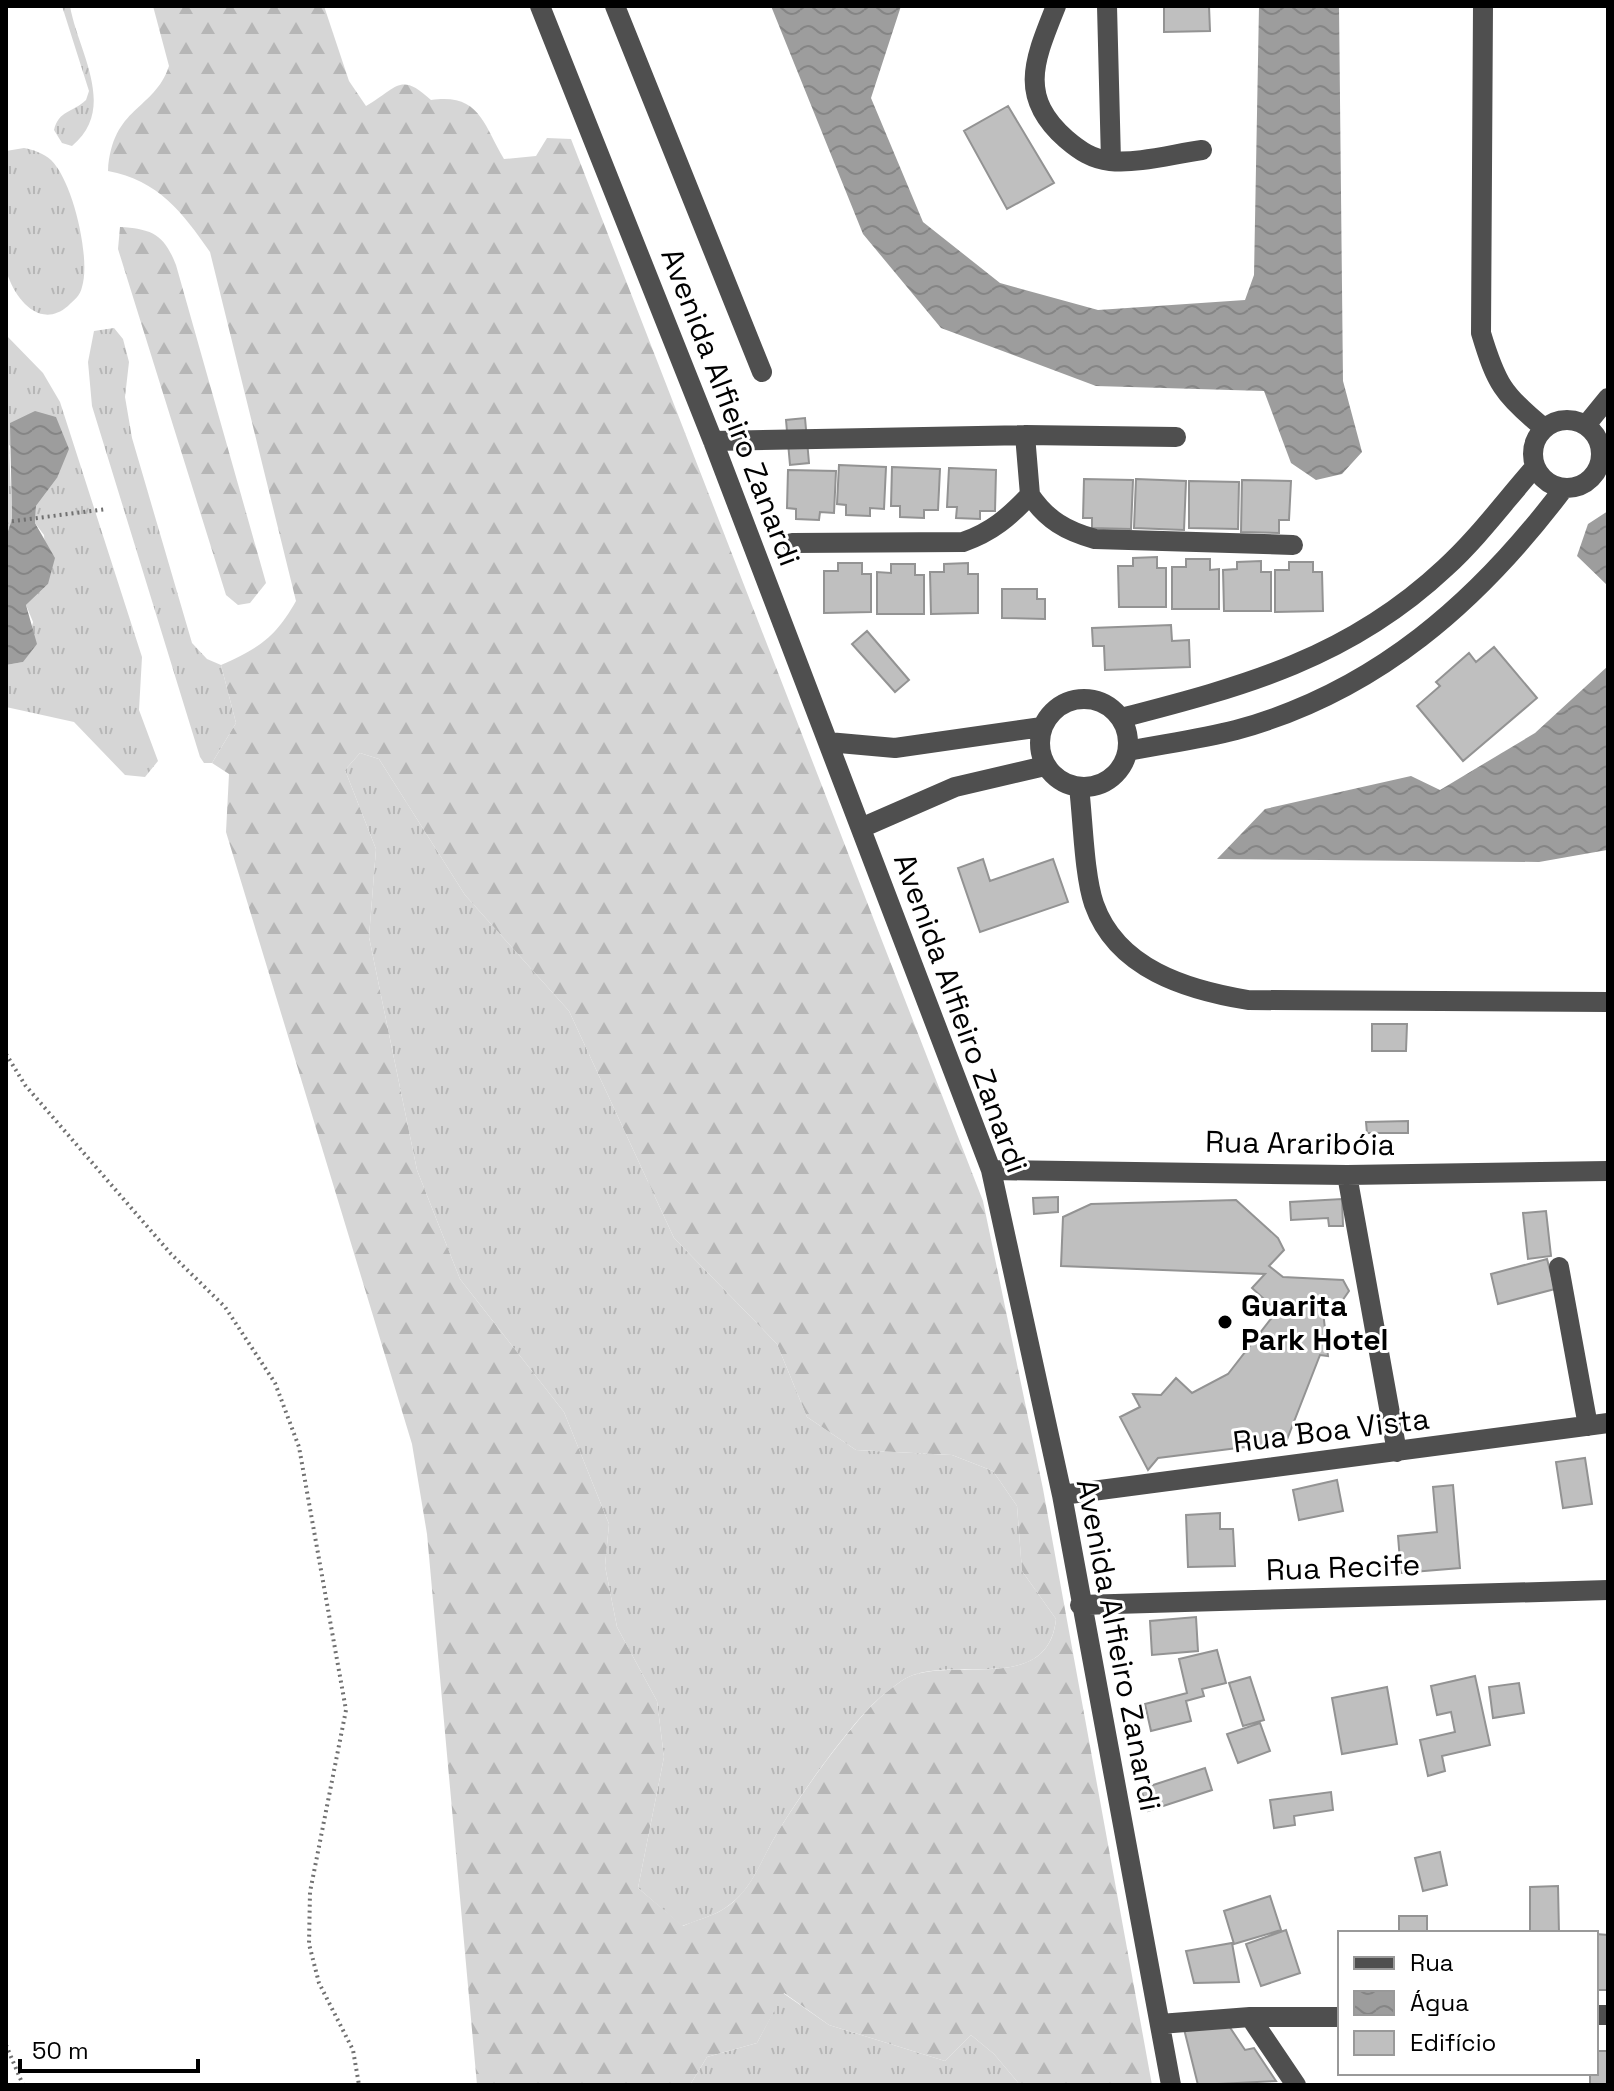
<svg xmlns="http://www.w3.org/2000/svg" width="1614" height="2091" font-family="'Space Grotesk',sans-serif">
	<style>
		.grass { fill: url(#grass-tufts) }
		.forest { fill: url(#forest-firs); fill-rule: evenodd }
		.water { fill: url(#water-waves) }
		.building { fill: #bfbfbf; stroke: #939393; stroke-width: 2 }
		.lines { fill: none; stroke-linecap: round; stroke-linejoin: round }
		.path { stroke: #717171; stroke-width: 4; stroke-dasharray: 2 4; stroke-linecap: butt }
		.minor { stroke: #4f4f4f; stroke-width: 20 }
		.poi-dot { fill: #000; stroke: #fff; stroke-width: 3 }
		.labels { text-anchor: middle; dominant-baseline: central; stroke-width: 6; stroke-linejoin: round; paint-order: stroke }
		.street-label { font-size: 30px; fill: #000; stroke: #fff }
		.poi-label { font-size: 30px; font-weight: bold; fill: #000; stroke: #fff; text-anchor: start }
	</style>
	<defs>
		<pattern id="grass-tufts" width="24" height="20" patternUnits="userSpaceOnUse" patternTransform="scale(2)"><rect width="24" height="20" fill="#d6d6d6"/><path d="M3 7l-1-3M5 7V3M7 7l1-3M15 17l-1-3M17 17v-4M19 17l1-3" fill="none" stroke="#b6b6b6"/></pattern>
		<pattern id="forest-firs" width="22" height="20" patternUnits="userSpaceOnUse" patternTransform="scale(2)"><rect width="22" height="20" fill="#d6d6d6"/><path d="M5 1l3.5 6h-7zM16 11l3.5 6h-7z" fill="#b6b6b6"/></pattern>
		<pattern id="water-waves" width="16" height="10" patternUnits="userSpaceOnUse" patternTransform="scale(2)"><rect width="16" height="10" fill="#9d9d9d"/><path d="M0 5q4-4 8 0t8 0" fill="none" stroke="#858585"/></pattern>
	</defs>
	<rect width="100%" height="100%" fill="#fff"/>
	<path class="grass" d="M62,6H70C78,52 118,108 72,146L62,143L54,130C59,110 72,113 86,100L89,91Z
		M24,148C34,150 43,153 51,160C73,181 91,259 82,287C80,296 74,300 68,306C40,330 15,299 7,273C0,251 6,178 6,151Z
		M114,328L123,339L129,362L125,397L132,438L192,643L207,659L221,665L236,723L212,763H204L200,757L92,406L88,362L94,331Z
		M6,335L43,373L60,402L142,657L139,710L158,761L145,777L125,775L74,722L6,707V665L23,662L33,622L26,605L48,584L44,535L35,523L36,506L57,478L9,445L12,519L6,537Z
		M360,753L379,759L465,895L569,1011L674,1238L777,1344L807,1417L856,1450L952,1455L993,1471L1017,1506L1022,1571L1056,1619C1048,1693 961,1658 913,1675C902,1679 892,1688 883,1695C852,1720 792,1806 772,1842C758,1868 749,1894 722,1910C710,1917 695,1921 682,1926L638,1888L664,1757L657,1701L617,1627L605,1566L609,1524L564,1412L460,1279L417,1170L369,937L376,849L345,770Z
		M783,1993L829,2025L945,2061L971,2035L994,2054L1020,2085H690L707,2057L757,2043Z"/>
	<path class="forest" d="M153,6H324L349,81L366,106C397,88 400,71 431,100C480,93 483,124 504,159L536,156L547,138L571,139L983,1201L1043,1489L1152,2085H1020L994,2054L971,2035L945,2061L829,2025L784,1993L757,2043L707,2057L690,2085H477L427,1534L412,1444L226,832L229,774L212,763L236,723L221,665C259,648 275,638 296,601L210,252C183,213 158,180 108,171C112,106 154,111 169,66ZM360,753L379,759L465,895L569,1011L674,1238L777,1344L807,1417L856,1450L952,1455L993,1471L1017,1506L1022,1571L1056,1619C1049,1692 961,1659 913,1675C902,1679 892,1688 883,1695C852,1721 792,1806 772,1842C758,1867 749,1894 722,1910C711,1917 695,1920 683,1926L638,1888L664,1757L657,1701L617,1627L605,1566L609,1524L564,1412L460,1279L417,1170L369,937L376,849L345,770Z
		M120,227C152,229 164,234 176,265L266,583L250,603L238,605L226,595L118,249Z"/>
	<path class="water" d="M771,6H901L871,98L923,222L1000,283L1098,310L1245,300L1254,275L1259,6H1339L1343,381L1362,452L1342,474L1316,480L1291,463L1264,391L1096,386L941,328L863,234Z
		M35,411L56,417L69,449L57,478L36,506L35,523L55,558L48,584L26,605L37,644L23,662L6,665V537L12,519L10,423Z
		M1608,511V586L1577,556L1588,524Z
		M1608,666L1607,850L1539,862L1217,859L1265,809L1411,776L1440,790L1535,733Z"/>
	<path class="building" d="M1164,6H1209L1210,31L1164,32Z
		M1008,106L1054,183L1007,209L964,131Z
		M805,418L809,463L790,465L786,420Z
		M839,465L886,467L884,509L870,508V516L846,515V505L837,504Z
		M892,467L940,469L938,510H924V518L900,517V506H891Z
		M949,468L996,470L995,511H980V519L956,518L957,507H947Z
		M788,470L836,471L834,513L820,512L819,520L796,519V509L787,508Z
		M1084,479L1133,480L1131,529L1092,528V518H1083Z
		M1136,479L1186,481L1184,530L1134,528Z
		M1242,480L1291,481L1289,520H1279V533L1241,532Z
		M1189,481L1239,482L1238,529L1189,528Z
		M1157,557V568H1166V607H1119L1118,566H1133V558Z
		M1186,559H1210V570L1219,569V609H1172V567H1186Z
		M1261,561V572H1271V611H1224L1223,570L1237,569V562Z
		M1289,562H1313V572H1322L1323,611L1275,612V570H1289Z
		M838,563H862V574H871V612L824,613V571H838Z
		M968,563V574H978V613L931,614L930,572H944V564Z
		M891,564H915V575H924V614H877V572L891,573Z
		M1002,589H1037V599H1045V619L1002,618Z
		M1171,625L1172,641L1189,640L1190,667L1105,670L1104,646H1093L1092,628Z
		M867,631L909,680L895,692L852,644Z
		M1494,647L1537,698L1463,761L1417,706L1440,686L1436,682L1469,653L1476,662Z
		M983,859L990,881L1053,859L1068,902L980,932L958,868Z
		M1372,1024H1407L1406,1051H1372Z
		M1408,1121V1133H1367L1366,1122Z
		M1058,1197V1212L1034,1214L1033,1198Z
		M1342,1199L1343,1226H1329L1328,1218L1291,1220L1290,1202Z
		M1236,1200L1278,1238L1284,1250L1269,1266L1283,1277L1343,1280L1349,1291L1342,1301L1322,1302L1328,1356L1320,1355L1286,1442L1158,1458L1148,1470L1120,1417L1140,1407L1133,1394L1161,1395L1176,1378L1192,1393L1228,1374L1277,1311L1252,1288L1265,1274L1061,1266L1063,1217L1091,1204Z
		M1546,1211L1551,1256L1528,1259L1523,1213Z
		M1547,1259L1555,1289L1498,1304L1491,1274Z
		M1585,1458L1592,1504L1563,1508L1556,1462Z
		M1337,1480L1343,1511L1299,1520L1293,1490Z
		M1453,1485L1460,1568L1401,1573L1398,1536L1437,1532L1433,1487Z
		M1220,1513V1529H1233L1235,1566L1188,1567L1186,1515Z
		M1196,1617L1198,1651L1152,1655L1150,1621Z
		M1217,1650L1226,1683L1202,1689L1204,1696L1186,1701L1191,1721L1151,1731L1145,1704L1187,1693L1179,1659Z
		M1475,1676L1490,1745L1442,1756L1445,1771L1428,1776L1420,1740L1455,1732L1451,1712L1437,1715L1431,1686Z
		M1250,1677L1264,1720L1243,1726L1229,1683Z
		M1519,1683L1524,1713L1493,1718L1489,1687Z
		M1387,1687L1397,1744L1342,1754L1332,1698Z
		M1260,1723L1270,1751L1238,1763L1227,1734Z
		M1205,1768L1212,1790L1148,1811L1141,1789Z
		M1331,1792L1333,1810L1294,1816L1295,1825L1274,1828L1270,1800Z
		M1440,1852L1447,1885L1423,1891L1415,1858Z
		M1558,1886L1559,1933H1530V1887Z
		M1270,1896L1281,1930L1234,1944L1224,1911Z
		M1399,1916H1427V1933H1399Z
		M1286,1930L1300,1973L1261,1986L1246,1944Z
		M1596,1934L1608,1935V1990H1596Z
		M1232,1943L1239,1982L1194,1983L1186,1951Z
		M1229,2026L1245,2050L1254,2048L1276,2081L1198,2085L1184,2029Z
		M1596,2051H1608V2085H1590V2073H1596Z"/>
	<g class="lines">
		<path class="path" d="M6,522L107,509
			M6,1054L25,1085L171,1254L225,1307L275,1383L299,1447L346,1710L310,1892L309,1944L319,1983L353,2050L359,2085
			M6,2045L23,2085"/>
		<path class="minor" d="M540,6L713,441L991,1170L1062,1495L1171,2085
			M615,6L762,372
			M1056,6C1035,59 1017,96 1066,139C1080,151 1092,159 1110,161C1138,164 1173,154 1202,150
			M1107,6L1111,161
			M1483,6L1481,333C1496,383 1503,395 1544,428
			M1533 454a34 34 0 1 1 68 0a34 34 0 1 1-68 0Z
			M1586,425L1608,398
			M1025,435L1030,495
			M713,441L1025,435L1176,437
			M792,543L963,542C992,532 1009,517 1030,495C1047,520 1066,531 1095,539L1293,545
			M1040 743a44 44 0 1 1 88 0a44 44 0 1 1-88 0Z
			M1121,718C1245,686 1349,658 1445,568C1478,538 1505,501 1535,467
			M828,742L895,748L1042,727
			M1128,751C1164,744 1201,739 1236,730C1376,692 1478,602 1564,488
			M1079,787C1083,820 1084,875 1094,904C1117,969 1187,990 1248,1000L1608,1002
			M861,828L955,787L1045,766
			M991,1170L1347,1175L1608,1171
			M1347,1175L1397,1452
			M1559,1267L1588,1426
			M1062,1495L1608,1423
			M1080,1605L1608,1590
			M1596,2015H1608
			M1250,2017L1296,2085
			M1160,2024L1250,2017H1340"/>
	</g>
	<circle class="poi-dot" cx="1225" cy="1322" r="8"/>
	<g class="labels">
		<g class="street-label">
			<text transform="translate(731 407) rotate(69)">Avenida Alfieiro Zanardi</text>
			<text transform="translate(961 1013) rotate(70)">Avenida Alfieiro Zanardi</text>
			<text transform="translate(1300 1143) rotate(1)">Rua Araribóia</text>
			<text transform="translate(1331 1430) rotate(-7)">Rua Boa Vista</text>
			<text transform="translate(1343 1567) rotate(-2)">Rua Recife</text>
			<text transform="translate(1119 1645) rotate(79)">Avenida Alfieiro Zanardi</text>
		</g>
		<g class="poi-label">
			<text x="1241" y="1305">Guarita<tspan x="1241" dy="34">Park Hotel</tspan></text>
		</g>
	</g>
	<rect width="1614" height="2091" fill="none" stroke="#000000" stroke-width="16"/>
	<rect x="1338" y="1931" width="260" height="144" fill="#ffffff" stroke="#999999" stroke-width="2"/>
	<rect x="1354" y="1957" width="40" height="12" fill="#4f4f4f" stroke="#999999" stroke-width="2"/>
	<text x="1410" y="1971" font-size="24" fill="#000000">Rua</text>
	<rect x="1354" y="1991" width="40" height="24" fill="url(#water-waves)" stroke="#999999" stroke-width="2"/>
	<text x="1410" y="2011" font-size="24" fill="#000000">Água</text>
	<rect x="1354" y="2031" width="40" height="24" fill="#bfbfbf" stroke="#999999" stroke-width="2"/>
	<text x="1410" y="2051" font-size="24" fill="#000000">Edifício</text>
	<path d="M20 2059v12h178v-12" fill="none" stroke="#000000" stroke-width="4"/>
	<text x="32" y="2059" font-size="24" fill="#000000" stroke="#ffffff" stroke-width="6" paint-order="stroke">50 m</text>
</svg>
